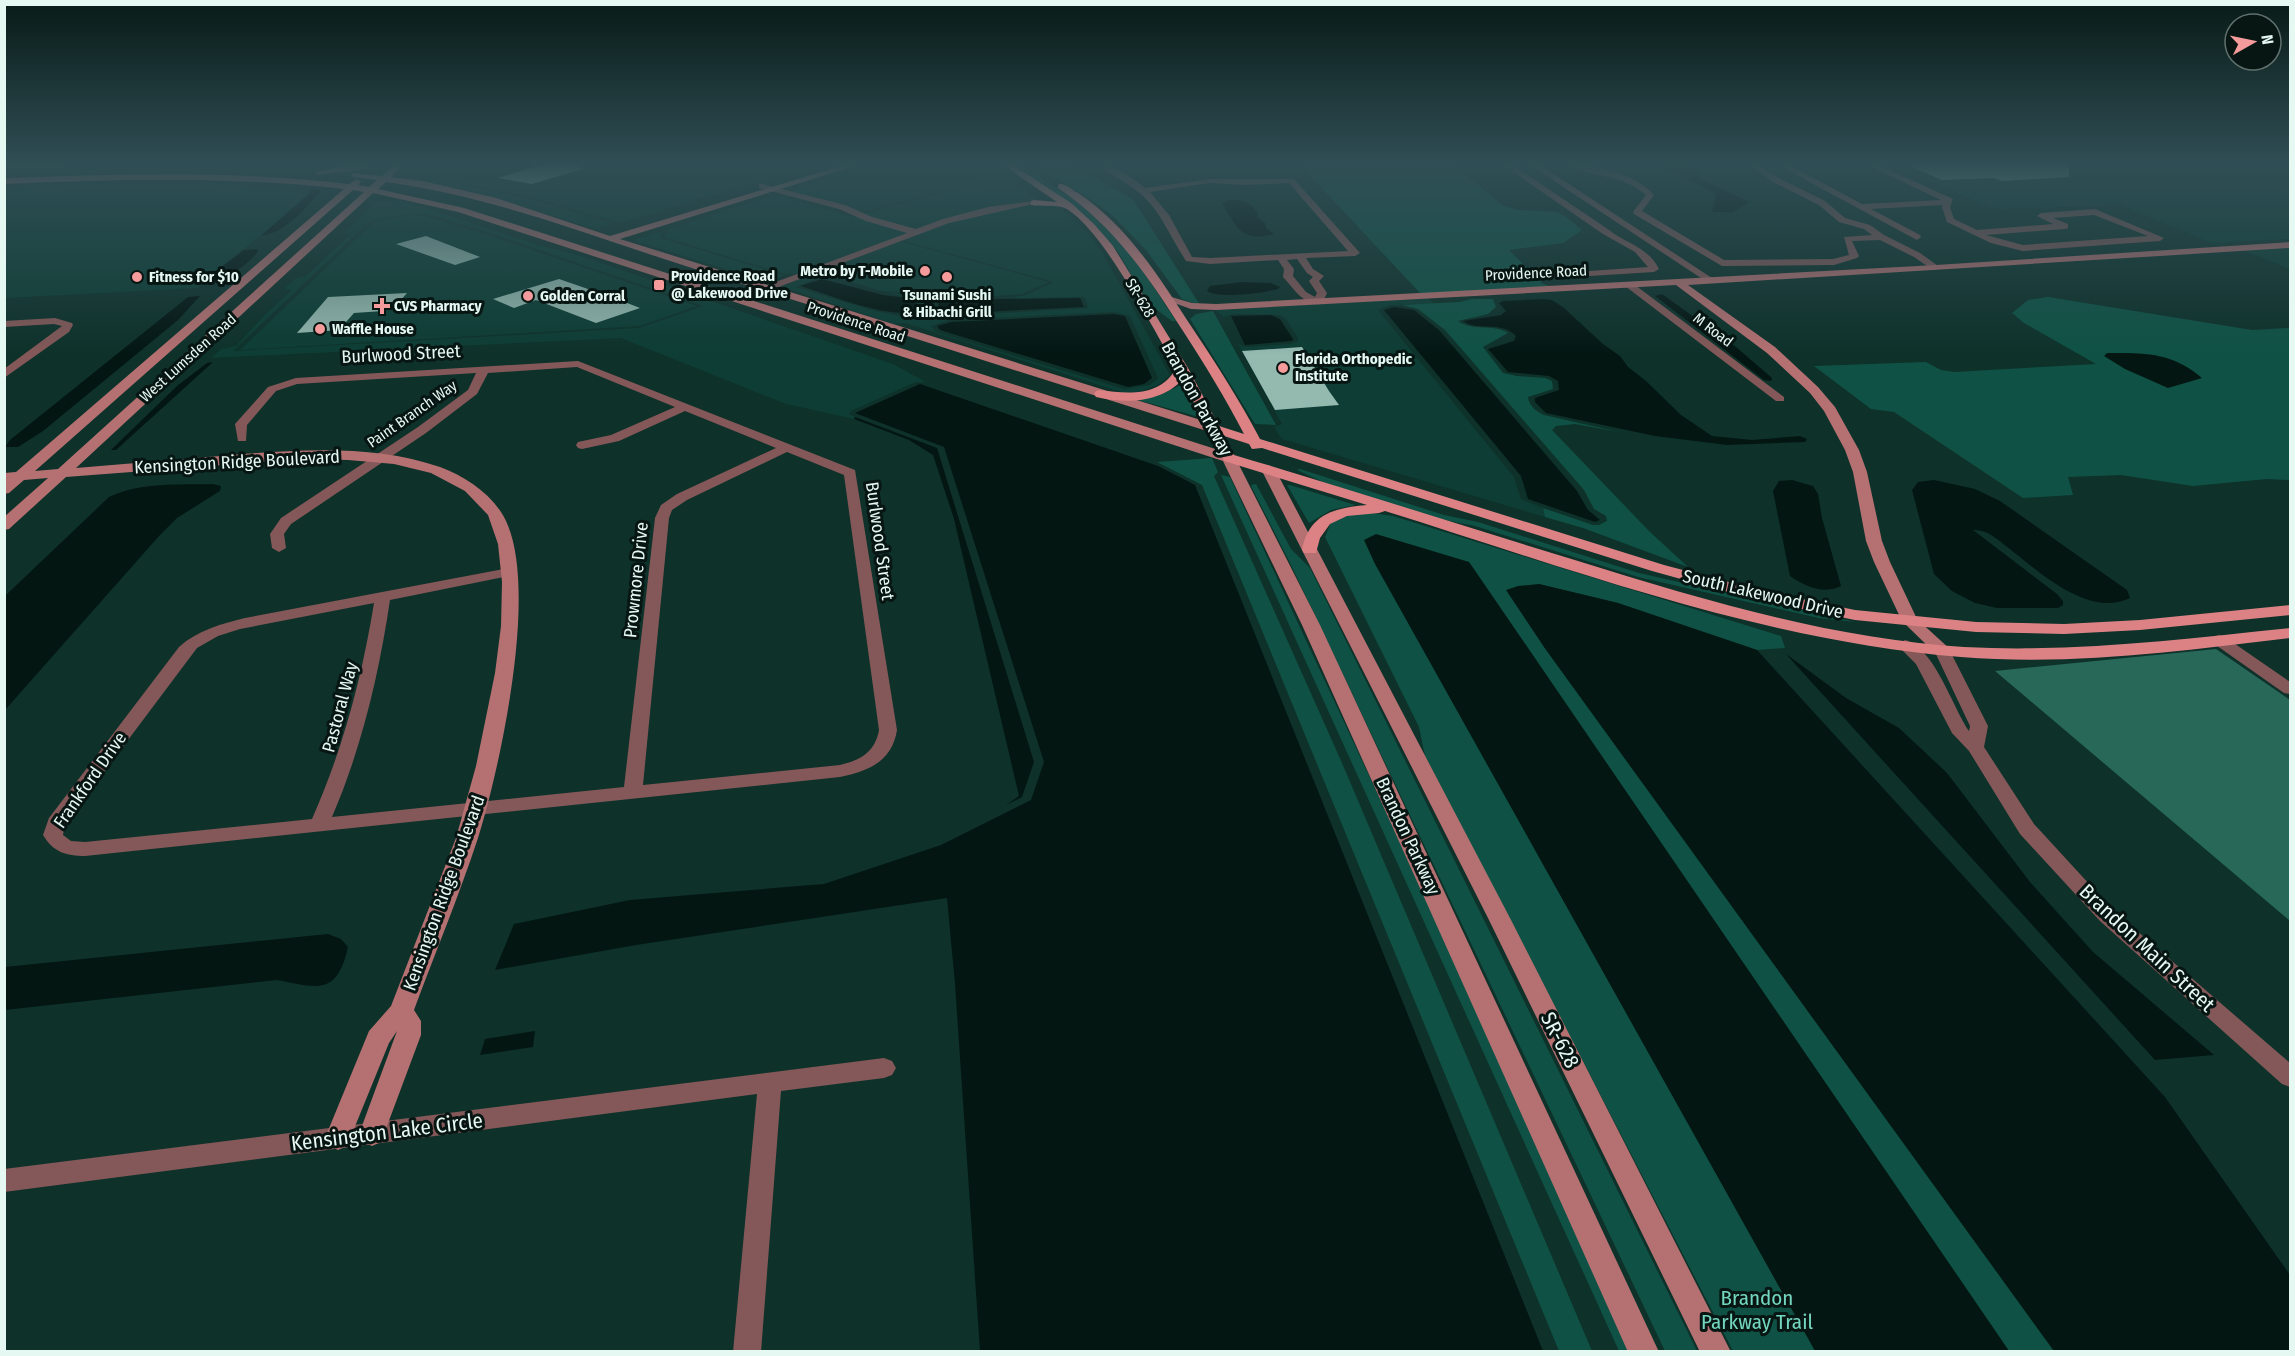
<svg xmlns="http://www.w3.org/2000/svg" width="2295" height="1356" font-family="'Fira Sans Condensed',sans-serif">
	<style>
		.built { fill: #0d3d34; fill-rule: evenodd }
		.green { fill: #0f5245 }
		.forest { fill: #276859 }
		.water { fill: #031612 }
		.building { fill: #94b9af }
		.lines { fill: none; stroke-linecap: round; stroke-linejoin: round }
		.street { fill: #845858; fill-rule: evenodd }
		.secondary { fill: #b57071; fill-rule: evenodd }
		.primary { fill: #dc8284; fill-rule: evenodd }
		.poi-dot { fill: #f59b9b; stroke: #081613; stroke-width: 2 }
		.labels { text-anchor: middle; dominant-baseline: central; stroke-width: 6; stroke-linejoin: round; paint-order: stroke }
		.far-poi-label { font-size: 15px; font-weight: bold; fill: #e5f8f2; stroke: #081613; text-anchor: start }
		.far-street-label { font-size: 15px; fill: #e5f8f2; stroke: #081613 }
		.street-label { font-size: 18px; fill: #e5f8f2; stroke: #081613 }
		.near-street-label { font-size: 21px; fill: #e5f8f2; stroke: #081613 }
		.near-park-label { font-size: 21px; fill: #73d6be; stroke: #081613 }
	</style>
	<rect width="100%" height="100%" fill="#0e312a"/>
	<path class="built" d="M415,165H434L430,170L434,179L531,199L615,224L597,229L495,198L423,180L410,172Z
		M438,165H582L592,168L608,165H701L759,181L619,223L535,198L438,178L434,169Z
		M707,165H813L763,181Z
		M871,165H990L1041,197L1014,180H1008L968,185L862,212L846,206L790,191Z
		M1895,165H2290V239L2212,243L2118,204L1996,210Z
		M1010,181L1037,199L971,212L891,239L1049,282L1022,294L981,297L881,291L822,273L785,274L664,237L669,229L762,199L783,197L852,217L971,185Z
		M198,182L310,193L198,288L5,298V188L72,183Z
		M404,201L538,245L578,255L893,364L926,382H916L851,411L849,414L855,417L854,419L786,404L621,338L211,358L221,349L236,346L265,315L292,290L284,289L296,278L306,276L351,234L344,233L376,202ZM407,214L430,215L493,234L703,306L639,328L233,351L369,222Z
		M1033,205H1054L1063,210L1088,233L1102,252L1170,375L1158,385L1139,392L1124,393L905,323L894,324L782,287L808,275H819L843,282L821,277L795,287L871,310L899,316L920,313L922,298L884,293L971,298H933V314L937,317L1088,308L1085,298L1082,297L1008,298L1026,295L1054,282L901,240L950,222ZM1114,312L1130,316L1158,378L1150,385L1124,389L936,332L931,326L949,320Z
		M408,215L425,216L488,235L697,306L640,326L240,350L374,222Z
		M662,231L660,238L784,275L766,282L633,240Z
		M2290,247V269L2243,250Z
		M1427,298L1435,304L1391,305L1378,310L1514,477L1521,499L1543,508L1545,517L1282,439L1274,427L1282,424L1238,344L1246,347L1289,344L1297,342L1298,338L1286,319L1280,315L1234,314L1223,317L1216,310Z"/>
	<path class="green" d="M1011,165H1021L1085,207L1133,256L1176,321H1172L1149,304L1118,252L1088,218L1060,196Z
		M1033,165L1089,168L1088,173L1133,199L1200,305L1182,299L1146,250L1112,215L1088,198Z
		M1300,165H1455L1502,205L1518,210L1557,212L1565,216L1582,230L1563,243L1509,250L1542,283L1551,287L1421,294Z
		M2048,297L2252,330L2290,328V480L2267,479L2193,486L2121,475L2068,477L2073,495L2023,498L1894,412L1871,409L1814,366L1926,362L1941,370L1954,372L2096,364L2024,323L2012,313L2028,300Z
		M1471,299H1493L1496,307L1488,314L1458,321C1473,332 1492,323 1508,333L1483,347L1503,373L1517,376L1545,378L1552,381L1553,389L1528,397C1529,406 1536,411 1544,415L1619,432L1575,424L1556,426L1552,430L1649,531L1688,567L1583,528L1545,517L1543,508L1593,525H1599L1607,521L1606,516L1594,509L1584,490L1445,330L1418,309L1402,305L1460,302Z
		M1213,311L1276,425L1255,424L1190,319L1196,314Z
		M1181,385L1199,417L1138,400L1162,394Z
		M1212,458L1218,472L1214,476L1342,763L1592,1351H1559L1202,485L1157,462Z
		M1300,469L1444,515L1478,522L1639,573L1855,622L1819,618L1638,577L1475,526L1439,519L1325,483L1297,470Z
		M1221,475L1230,477L1405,853L1630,1351H1619Z
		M1256,484L1291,549L1310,568L1697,1351H1665L1290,563L1252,488L1251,485Z
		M1287,485H1290L1355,505L1331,510L1309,523Z
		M1372,513L1393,516L1781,636L1785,648L1757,650L1618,603L1539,584L1544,647L2054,1351H2009L1469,562L1826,1351H1733L1425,756L1419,727L1325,537L1332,520L1355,514Z"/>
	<path class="forest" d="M2216,649L2290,700V921L1995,671Z"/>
	<path class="water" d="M1653,165H1690L1698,169L1700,178L1749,202L1733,212H1712L1716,196L1714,193L1674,172Z
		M310,189L320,190V192C307,207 283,235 262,235L310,193Z
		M1229,200C1243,199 1250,203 1258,213L1257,217L1265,223L1266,228L1274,234C1240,243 1237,226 1222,204Z
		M258,249L257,253C245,266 229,281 209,276L244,250Z
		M822,279L883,295L917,299L915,313C876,315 837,297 800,286Z
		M1242,282L1271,283L1280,287L1278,289C1264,293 1218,299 1207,291L1210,286Z
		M1662,294L1736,347L1772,378L1771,381L1764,380L1655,296Z
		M200,296L178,320L43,431L18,447H5L10,440L188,297Z
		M1080,298L1084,307L939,314L938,300Z
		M1544,299L1552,300L1564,308L1603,344L1620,356L1628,367L1646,381L1681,415L1712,436L1752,440L1800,436L1807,439L1805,442L1727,445L1655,436L1546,413L1535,402V398L1559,390L1558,381L1549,376L1508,372L1488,349L1514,341L1516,336C1501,320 1478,332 1463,321L1501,315L1506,311L1499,303L1503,301Z
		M1394,307L1414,310L1439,330L1577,491L1588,510L1600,520L1595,522L1528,499L1521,476L1384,310Z
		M1114,314L1125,316L1152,378L1144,384L1128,387L940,330L937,326L951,322Z
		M1271,315L1280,319L1293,339L1292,341L1245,345L1231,316Z
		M2107,353C2144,353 2172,352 2202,378L2168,388L2125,369L2104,356Z
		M213,362L116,450H111L177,386L207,363Z
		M920,384L1158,466L1195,485L1543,1351H980L955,984L947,898L636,945L495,970L514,924L630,900L824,884L941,845L1031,800L1044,762L944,447L855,413Z
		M855,417L937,448L1034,762L1022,797L1006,805L1019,796L954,519L933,455L909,440L854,419Z
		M1792,480L1813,486L1818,494L1822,518L1841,586C1823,595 1805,586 1790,576L1773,491L1779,481Z
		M1934,480L1975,489L2000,501L2127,590L2130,598C2088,619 2036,569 2006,546C1996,538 1986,529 1973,530L2057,594L2063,601V605L2058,608H1997L1975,603L1952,591L1934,574L1912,490L1918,482Z
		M213,484L221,486L220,491L177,518L159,536L5,710V596L109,497C140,482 179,485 213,484Z
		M1376,534L1469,562L2009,1351H1815L1375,564L1364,540Z
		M1539,584L1618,603L1757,650L2165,1097L2290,1275V1351H2054L1544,647L1506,590L1518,586Z
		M1786,654L1846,698L1899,728L1947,773L2030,882L2093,952L2214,1055L2155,1060Z
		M328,934L341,939L348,947C337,996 318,988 277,980L5,1010V967Z
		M535,1031L533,1047L480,1055L485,1039Z"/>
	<path class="building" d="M541,165H581L582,169L532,184L498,178Z
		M1908,165H2069V177L2002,181L1994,178L1942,180Z
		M426,236L480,257L455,265L396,244Z
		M559,279L617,299L640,308L596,323L536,300L514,308L493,299Z
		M407,293L394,308L386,309L383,311L354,313L339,330L297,333L328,297Z
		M1302,347L1329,391L1339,405L1275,410L1242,351Z"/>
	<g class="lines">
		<path class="street" d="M1503,165H1513C1545,187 1577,208 1609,230C1627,244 1648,247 1659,269L1654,272L1541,279V275L1544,274L1648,267L1635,252L1603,234Z
			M1530,165H1540L1715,280L1707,282Z
			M1567,165C1597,165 1633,172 1654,195L1642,211L1724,260L1833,259L1849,255L1844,237L1872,235L1864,229L1839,222L1819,205L1773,182L1749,165H1759L1779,178L1825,201L1845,218L1870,225L1884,235L1920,253L1941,268L1933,270L1914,257L1880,240L1852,241L1859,256L1857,258L1834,265L1722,266L1634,214L1633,212L1646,195C1623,174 1593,178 1567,165Z
			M1778,165H1789L1862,204L1941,200L1867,165H1878L1953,199L1950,207L1954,219L1977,230L2053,224L2037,216L2041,213L2095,209L2164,238L2160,241L2023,251L1991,243L1947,222L1942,207L1943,205L1871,209L1920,235L1921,237L1917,240ZM2094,215L2148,236L2023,245L1986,235L2065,229L2068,228V224L2053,218Z
			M1102,166C1116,166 1134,179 1145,188L1210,179H1294L1360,253L1355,256L1306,258L1313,269L1324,276L1319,281L1327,293L1322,304C1303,306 1294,288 1283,277L1284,269L1278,260L1210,264L1186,261C1156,212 1157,197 1102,170ZM1210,183L1247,185L1289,183L1348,251L1210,258L1192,257L1169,215L1150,192ZM1297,259L1307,273L1313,277L1309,281L1317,293L1315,297L1306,292L1293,276L1294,269L1287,260Z
			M762,184L845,205L872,217L916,229L943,219L988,207L1034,201L1038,203L949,223L768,291L763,288L765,286L907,233L866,221L839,209L759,188V184Z
			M1625,282H1631L1784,397V401H1776L1625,286Z
			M55,318L72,323L73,325L69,332L4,378V369L62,326L54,324L4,327V321Z
			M578,361L855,470L897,730C892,762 868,771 840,777L85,856C66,856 53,852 43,835L49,818L179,647C198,630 221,624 245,618L509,568L514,569L516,572L514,575L390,600C379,674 362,747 332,817L624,787L655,518L661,505L677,494L776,448L685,411L619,441L582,449L578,448L576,445L578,442L611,435L675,407L577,367L488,373L477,394L426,433L291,524L284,534L286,548L279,552L272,548L270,534L281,518L418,427L468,390L476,373L297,384L276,391L247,425L246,441H238L235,424L268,387L296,378ZM787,452L844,475L879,730C875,752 861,760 840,765L643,785L669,518L672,510L687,500ZM374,603C362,677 343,749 312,819L85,842L71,841L63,835L65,824L197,648L218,636L240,629Z
			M2219,635L2225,637L2290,682V694L2284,693L2213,643L2211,640L2213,637Z
			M1905,640C1934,647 1953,708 1969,731L1970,726L1934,650L1942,645L1948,647L1988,726L1984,747L2034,824L2114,911L2290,1063V1087L2282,1084L2100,921L2020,834L1969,751L1952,733L1916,664L1897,645Z
			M884,1058L892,1061L896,1068L892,1075L884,1078L781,1091L761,1352H733L757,1094L4,1192V1169Z"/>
		<path class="secondary" d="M4,165H68L64,168H4Z
			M351,165L371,166L367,169L318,175L314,172Z
			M394,165H403L391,177L423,181L496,198L610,236L844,165H858L620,239L1220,426L1222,429L1220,432H1210C1039,378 867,323 695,269C593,237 492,196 386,182L378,189L464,208L1234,455L1320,625L1659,1352H1628L1302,625L1223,461L458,212L373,193L76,468C124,464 172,460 220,456C292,450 371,443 440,467C464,476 487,491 501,512C543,575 500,768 478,838C459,896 435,953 414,1010L421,1021V1035L381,1142L372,1146L363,1142L359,1134L397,1031L389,1043L347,1146L338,1150L329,1146L325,1138L369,1031L391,1006L456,838L476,766L495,673L501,626L502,582L498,544L488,515L465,491L431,473L394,464L348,460L300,459L66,477L9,529L4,530V517L48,478L24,480L9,493L4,494V473L16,472L344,189C231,176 118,179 4,184V178C120,174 235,170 349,184L357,179L361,182L358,185L369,187L377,180L352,177V173L382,176ZM353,190L364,192L58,469L35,471Z
			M2290,242V248L1688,285L1775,347L1818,387L1835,407L1859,450L1867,472L1882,541L1890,562L1917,619L1951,650L1948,654H1936L1902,621L1874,562L1866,541L1853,472L1845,450L1824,411L1810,393L1767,353L1676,285L1216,310L1191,309L1163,299L1168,296L1192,303L1216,304L1936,265Z
			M1268,465L1275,469L1510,918L1731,1352H1700L1488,918L1261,469Z"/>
		<path class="primary" d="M1003,165H1013L1071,203L1094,224L1113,246L1188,368L1219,426L1244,434C1226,399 1205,365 1183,331C1148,276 1113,225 1058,188V184C1066,183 1071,189 1078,193C1128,226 1161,280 1193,329C1217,365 1240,401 1260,439L1664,565L1759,590L1855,610L1976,622L2064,624L2140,620L2290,605V615L2140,630L2064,634L1976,632L1855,620L1757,600L1652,571L1262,448L1252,449L1249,444L1224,436L1234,455C1349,489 1463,526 1578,561C1704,600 1832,639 1964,647C2073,653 2182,639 2290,628V638C2182,651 2070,666 1961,657C1763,641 1574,570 1385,511L1379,513L1347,516L1330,524L1320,538L1316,553H1304L1302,550C1309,514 1334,508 1367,505L1224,461L1182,380C1161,403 1124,404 1096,397L1094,394L1096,391L1100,390C1128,394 1161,397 1176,368C1152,327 1105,233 1067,209C1058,204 1041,207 1031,205V201L1034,200L1057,202Z"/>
	</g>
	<linearGradient id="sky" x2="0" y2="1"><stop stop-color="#081b17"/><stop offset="0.46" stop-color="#304e55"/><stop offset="1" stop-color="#304e55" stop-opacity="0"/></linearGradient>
	<rect width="2295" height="355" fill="url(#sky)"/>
	<g class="poi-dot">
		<circle cx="925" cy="271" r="6"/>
		<circle cx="137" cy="277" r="6"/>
		<circle cx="947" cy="277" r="6"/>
		<rect x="653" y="279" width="12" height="12" rx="3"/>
		<circle cx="528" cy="296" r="6"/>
		<path d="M379 297h6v6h6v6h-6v6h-6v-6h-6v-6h6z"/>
		<circle cx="320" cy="329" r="6"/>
		<circle cx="1283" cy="368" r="6"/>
	</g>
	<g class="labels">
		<g class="far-poi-label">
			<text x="913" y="271" text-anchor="end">Metro by T-Mobile</text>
			<text x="671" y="276">Providence Road<tspan x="671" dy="17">@ Lakewood Drive</tspan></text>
			<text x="149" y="277">Fitness for $10</text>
			<text x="947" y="295" text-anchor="middle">Tsunami Sushi<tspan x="947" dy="17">&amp; Hibachi Grill</tspan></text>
			<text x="540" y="296">Golden Corral</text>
			<text x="394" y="306">CVS Pharmacy</text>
			<text x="332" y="329">Waffle House</text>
			<text x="1295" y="359">Florida Orthopedic<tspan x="1295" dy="17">Institute</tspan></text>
		</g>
		<g class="far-street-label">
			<text transform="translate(1536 273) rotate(-3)">Providence Road</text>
			<text transform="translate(1140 298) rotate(59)">SR-628</text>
			<text transform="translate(856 322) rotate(18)">Providence Road</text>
			<text transform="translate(1713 330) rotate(37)">M Road</text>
			<text transform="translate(188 358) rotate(-42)">West Lumsden Road</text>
			<text transform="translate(412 414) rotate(-35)">Paint Branch Way</text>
		</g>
		<g class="street-label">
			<text transform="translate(401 354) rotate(-3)">Burlwood Street</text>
			<text transform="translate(1197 399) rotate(61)">Brandon Parkway</text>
			<text transform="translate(237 462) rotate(-3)">Kensington Ridge Boulevard</text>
			<text transform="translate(880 541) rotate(82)">Burlwood Street</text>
			<text transform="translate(636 580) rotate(-84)">Prowmore Drive</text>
			<text transform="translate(1763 594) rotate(13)">South Lakewood Drive</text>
			<text transform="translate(340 707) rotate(-75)">Pastoral Way</text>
			<text transform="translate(90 780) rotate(-55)">Frankford Drive</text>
			<text transform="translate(1408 836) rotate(65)">Brandon Parkway</text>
			<text transform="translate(444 893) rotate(-70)">Kensington Ridge Boulevard</text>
		</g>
		<g class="near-street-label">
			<text transform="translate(2147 948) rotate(43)">Brandon Main Street</text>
			<text transform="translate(1560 1040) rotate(63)">SR-628</text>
			<text transform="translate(387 1132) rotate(-7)">Kensington Lake Circle</text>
		</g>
		<g class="near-park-label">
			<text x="1757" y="1298">Brandon<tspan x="1757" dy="24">Parkway Trail</tspan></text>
		</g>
	</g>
	<rect width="2295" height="1356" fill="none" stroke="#e5f8f2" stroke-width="12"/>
	<g transform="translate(2253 42) rotate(81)"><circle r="28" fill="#081613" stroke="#60706c" stroke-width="1.5"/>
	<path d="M0-4.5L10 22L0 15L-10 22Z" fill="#f59b9b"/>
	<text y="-9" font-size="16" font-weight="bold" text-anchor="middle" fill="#e5f8f2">N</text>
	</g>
</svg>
